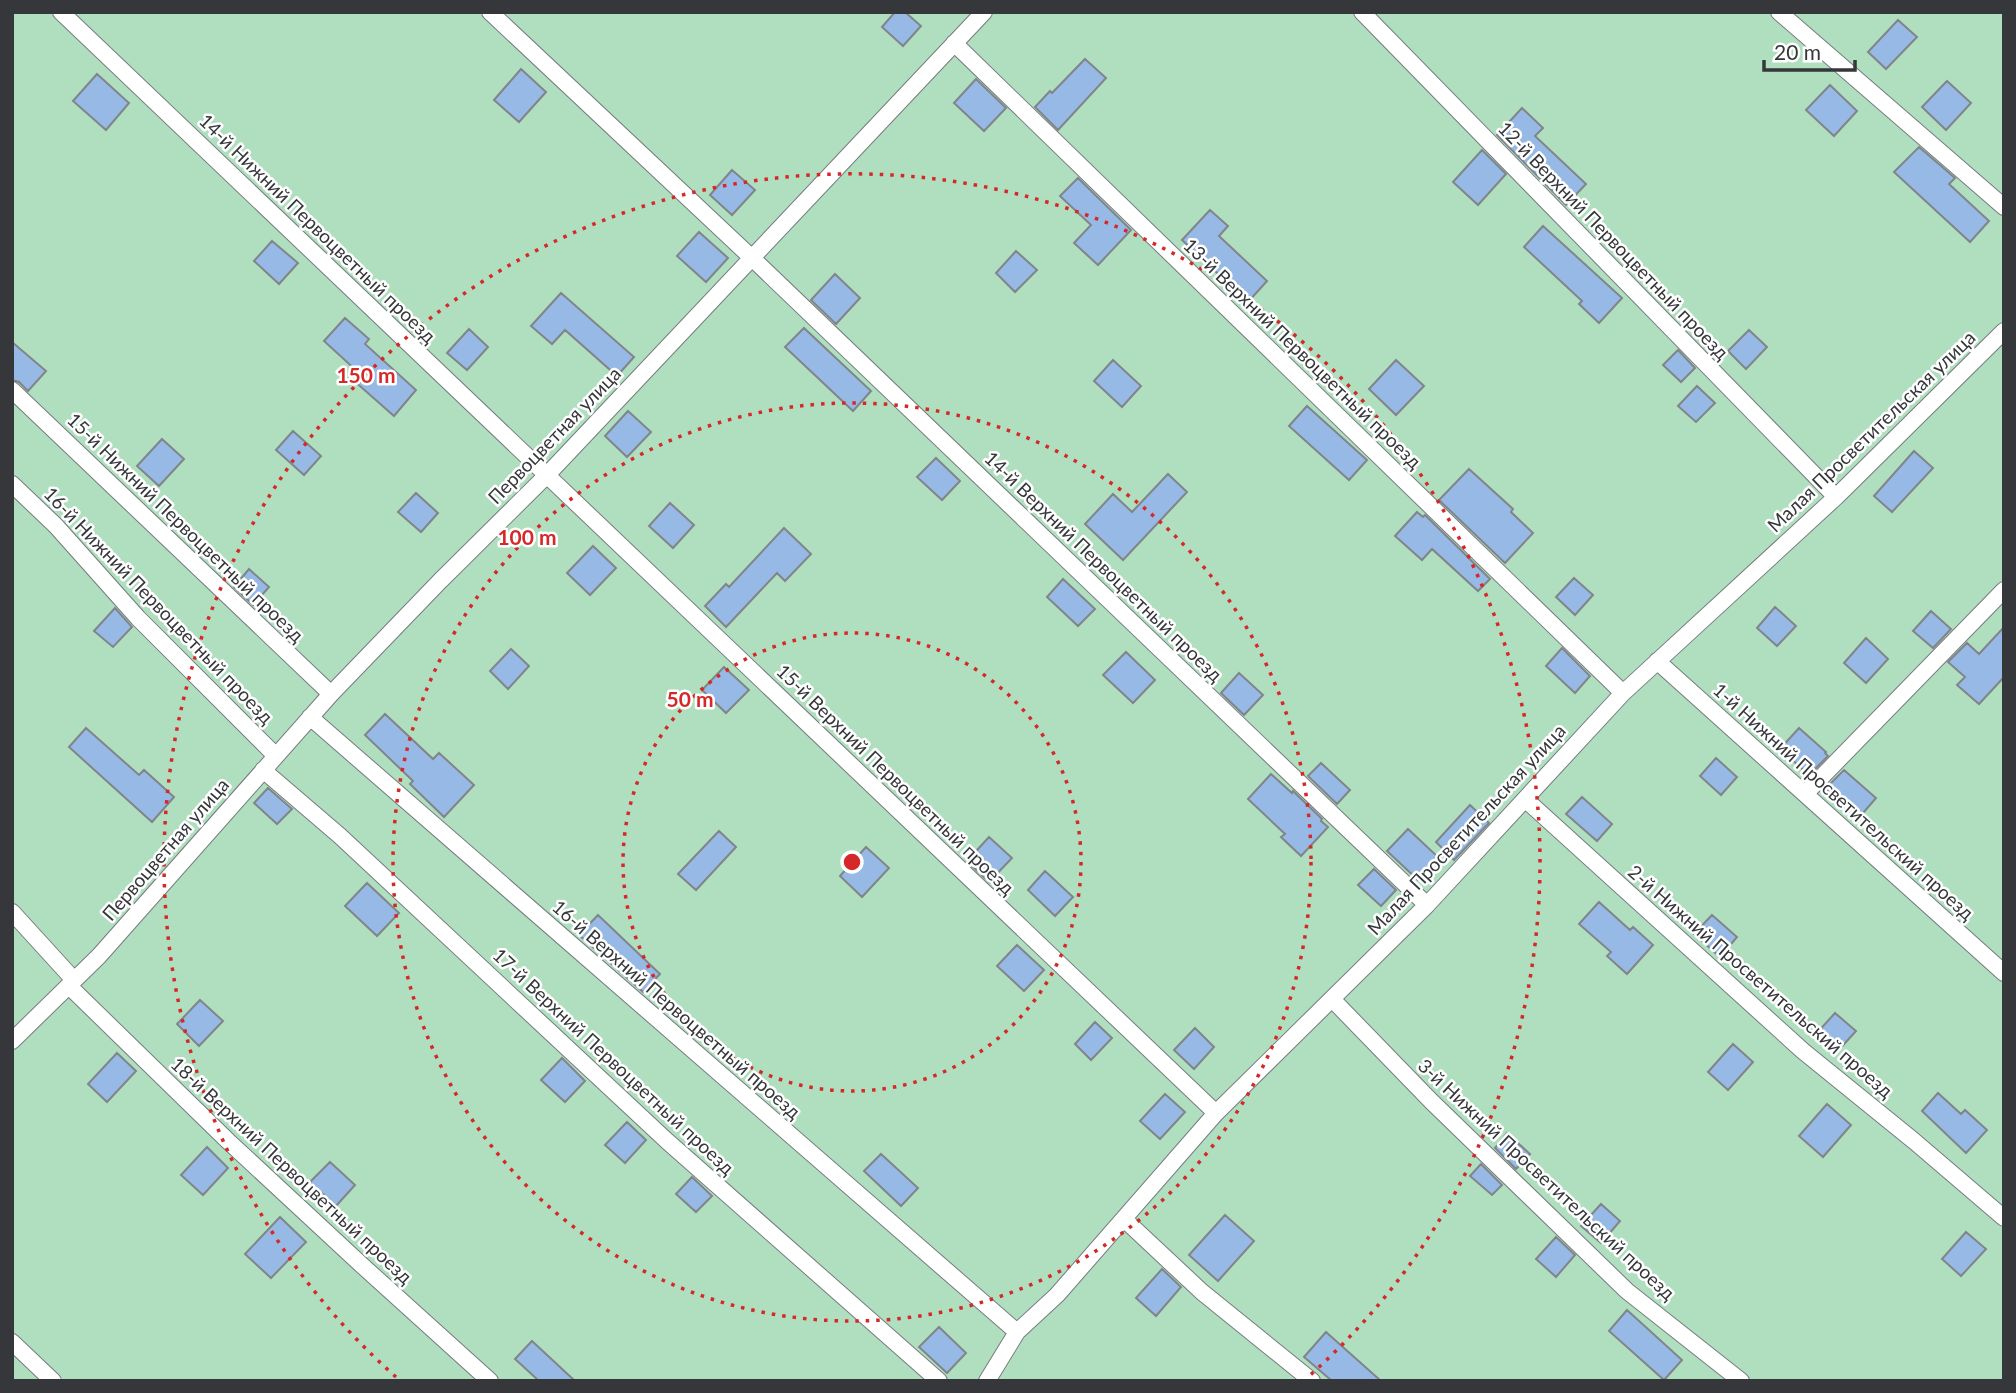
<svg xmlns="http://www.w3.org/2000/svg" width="2016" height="1393" font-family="Lato,sans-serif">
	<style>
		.green { fill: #afdfbf }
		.building { fill: #96bae5; stroke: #81858a; stroke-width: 2 }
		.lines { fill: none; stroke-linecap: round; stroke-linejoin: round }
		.service-casing { stroke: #777b7f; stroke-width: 18 }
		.service { stroke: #fff; stroke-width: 16 }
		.ring { fill: none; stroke: #d62828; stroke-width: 3.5; stroke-dasharray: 3.5 7 }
		.labels { text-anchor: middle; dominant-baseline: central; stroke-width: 5; stroke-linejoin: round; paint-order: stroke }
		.street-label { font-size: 19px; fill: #36373a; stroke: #fff }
		.centre { fill: #d62828; stroke: #fff; stroke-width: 3.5 }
		.ring-label { font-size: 21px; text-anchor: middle; font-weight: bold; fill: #d62828; stroke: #fff; stroke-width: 5; stroke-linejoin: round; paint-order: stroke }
	</style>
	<rect width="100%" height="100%" fill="#e5eaef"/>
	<path class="green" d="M12,12H2004V1381H12Z"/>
	<path class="building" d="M895,12H905L921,26L903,46L882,27Z
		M1898,20L1917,37L1886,69L1868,52Z
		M1085,59L1106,78L1058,130L1035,107L1050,91L1052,93Z
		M521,69L546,92L519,122L494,100Z
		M97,74L129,103L106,130L73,101Z
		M976,79L1006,108L984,131L954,103Z
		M1947,81L1971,103L1946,130L1922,107Z
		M1830,85L1857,111L1834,136L1806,110Z
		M1522,108L1543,128L1535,136L1586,184L1566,205L1497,135Z
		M1919,147L1955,178L1949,184L1989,221L1970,242L1894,172Z
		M1482,150L1506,174L1478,205L1453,182Z
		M732,170L755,190L732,215L710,195Z
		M1078,178L1131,230L1098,265L1074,243L1091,225L1060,196Z
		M1210,210L1228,226L1219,236L1267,281L1248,302L1182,240Z
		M1543,226L1622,298L1599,323L1579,304L1582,301L1524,247Z
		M699,232L728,258L706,282L677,256Z
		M272,241L298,263L279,284L254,261Z
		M1016,251L1037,270L1015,292L996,273Z
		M835,274L860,298L836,324L811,300Z
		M561,293L634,357L617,376L565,330L552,344L531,326Z
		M345,318L369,339L365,344L416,390L394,416L353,380L359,373L324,341Z
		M804,328L871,391L853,411L785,347Z
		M469,329L488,347L467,370L447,353Z
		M1749,330L1767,347L1746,369L1728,351Z
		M12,342L46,371L28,391L19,382L12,380Z
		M1678,350L1695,368L1681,382L1663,365Z
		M1113,360L1141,386L1122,407L1094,381Z
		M1396,360L1424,386L1396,415L1369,389Z
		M1697,386L1715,403L1696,422L1678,406Z
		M1307,406L1367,460L1349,480L1289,426Z
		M628,411L651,432L627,457L605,436Z
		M293,431L321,456L304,475L276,450Z
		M162,439L184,459L159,486L137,466Z
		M1914,451L1933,468L1892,512L1874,496Z
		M936,458L960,481L942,500L917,477Z
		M1469,469L1513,509L1511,512L1533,533L1505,563L1439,500Z
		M1168,474L1187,492L1123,560L1085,524L1113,494L1132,512Z
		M416,493L438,513L421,532L398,512Z
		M670,503L694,525L673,548L649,526Z
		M1417,512L1423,517L1425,515L1490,579L1478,591L1432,549L1422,560L1395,536Z
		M784,528L811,554L785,581L777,573L726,627L705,606L726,584L729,587Z
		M593,546L616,568L590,595L567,573Z
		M249,569L269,587L253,605L234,587Z
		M1574,578L1593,595L1575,615L1556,597Z
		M1063,579L1095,609L1078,626L1047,597Z
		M1775,607L1796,626L1777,646L1757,628Z
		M115,608L132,627L113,647L94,631Z
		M1931,611L1951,629L1933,648L1913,631Z
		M2004,627V677L1979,704L1957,685L1965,677L1948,662L1967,643L1979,654Z
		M1866,638L1888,659L1866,683L1844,663Z
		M1562,648L1590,676L1575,693L1546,666Z
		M511,649L529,666L508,689L490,671Z
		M1126,652L1155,680L1133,703L1103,675Z
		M724,667L749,690L726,713L702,690Z
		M1239,673L1263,695L1244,715L1221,693Z
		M385,714L433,759L439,753L474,785L444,817L410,784L413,781L365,735Z
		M86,728L139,775L144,770L174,797L152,822L69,747Z
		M1799,728L1826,752L1825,753L1828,756L1809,775L1780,749Z
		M1716,758L1737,777L1721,795L1700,776Z
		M1321,763L1350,790L1337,804L1308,776Z
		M1844,770L1876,798L1857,820L1825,789Z
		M1271,774L1292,793L1293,791L1322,819L1321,821L1328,827L1301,856L1281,837L1285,834L1248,799Z
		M268,788L292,809L277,824L254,803Z
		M1582,797L1612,824L1597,841L1566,814Z
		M1470,805L1489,823L1454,860L1436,842Z
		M1408,829L1439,858L1418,880L1387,851Z
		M719,831L736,847L696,890L678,874Z
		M989,837L1012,858L989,882L967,861Z
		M866,847L889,868L862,897L840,876Z
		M1374,869L1396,890L1381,906L1358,885Z
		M1045,871L1073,897L1055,916L1028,890Z
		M367,883L399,913L377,936L345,906Z
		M1599,902L1630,930L1633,927L1653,945L1627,974L1607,956L1611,952L1579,924Z
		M598,915L660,974L643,992L579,935Z
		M1712,915L1737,937L1720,957L1694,934Z
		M1017,945L1044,970L1024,991L997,966Z
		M200,1000L223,1021L199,1046L177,1024Z
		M1835,1013L1856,1031L1836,1053L1816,1034Z
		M1095,1022L1112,1038L1091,1060L1075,1044Z
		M1195,1028L1214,1047L1194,1069L1174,1050Z
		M1733,1044L1753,1062L1728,1090L1708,1072Z
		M117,1053L136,1071L107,1102L88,1084Z
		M562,1058L585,1081L565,1102L541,1080Z
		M1938,1093L1961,1114L1965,1110L1987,1130L1966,1153L1922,1111Z
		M1165,1094L1185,1112L1160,1139L1140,1121Z
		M1827,1104L1851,1125L1823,1157L1799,1136Z
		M627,1122L646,1140L625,1163L605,1145Z
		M1507,1133L1530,1154L1516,1169L1495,1148Z
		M207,1147L228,1168L203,1195L181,1175Z
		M881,1154L918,1188L901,1206L864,1171Z
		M330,1162L355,1185L336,1206L310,1182Z
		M1481,1164L1502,1185L1492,1195L1470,1176Z
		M692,1177L712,1196L696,1212L676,1194Z
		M1601,1204L1620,1221L1601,1243L1581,1226Z
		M1225,1215L1254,1241L1218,1281L1189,1255Z
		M280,1217L306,1242L271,1278L245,1254Z
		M1966,1232L1986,1249L1961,1276L1942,1259Z
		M1556,1237L1575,1255L1556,1277L1536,1259Z
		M1162,1269L1181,1287L1156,1316L1136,1298Z
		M1627,1310L1682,1360L1664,1380L1609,1331Z
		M939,1327L966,1353L947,1373L919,1347Z
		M1326,1332L1381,1381H1332L1304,1357Z
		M532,1341L575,1381H539L515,1359Z"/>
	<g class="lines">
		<g class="service-casing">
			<path id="service" d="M61,12L1216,1113
				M490,12L752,258L1427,905
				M1362,12L1836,497
				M1779,12L2004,207
				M954,43L1623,693
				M12,390L331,694
				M12,484L56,526L138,618L276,756
				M1657,661L2004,973
				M310,717L1017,1332
				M263,770L340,836L667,1141L939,1381
				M1805,794L2004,590
				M1525,799L1803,1051L1914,1141L2004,1218
				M12,912L74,980
				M69,986L228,1141L366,1269L490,1381
				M1332,999L1431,1101L1627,1291L1741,1381
				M12,1041L99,956L331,694L440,581L547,475L984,12
				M1124,1219L1202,1292L1312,1381
				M12,1342L53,1381
				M987,1381L1017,1332L1057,1295L1216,1113L1427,905L1623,693L1836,497L2004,331"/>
		</g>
		<use href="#service" class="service"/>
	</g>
	<g class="ring">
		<circle cx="852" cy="862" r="229"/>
		<circle cx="852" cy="862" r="459"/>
		<path d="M396 1377A688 688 0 1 1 1308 1377"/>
	</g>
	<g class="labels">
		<g class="street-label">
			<text transform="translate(318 228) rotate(44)">14-й Нижний Первоцветный проезд</text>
			<text transform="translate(1614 240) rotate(46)">12-й Верхний Первоцветный проезд</text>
			<text transform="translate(1303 353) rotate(44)">13-й Верхний Первоцветный проезд</text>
			<text transform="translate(1871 431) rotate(-44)">Малая Просветительская улица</text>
			<text transform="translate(554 435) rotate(-46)">Первоцветная улица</text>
			<text transform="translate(186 527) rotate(44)">15-й Нижний Первоцветный проезд</text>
			<text transform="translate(1104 566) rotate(44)">14-й Верхний Первоцветный проезд</text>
			<text transform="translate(159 605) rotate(46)">16-й Нижний Первоцветный проезд</text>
			<text transform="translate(896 779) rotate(44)">15-й Верхний Первоцветный проезд</text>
			<text transform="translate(1844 801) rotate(42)">1-й Нижний Просветительский проезд</text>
			<text transform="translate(1466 829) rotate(-47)">Малая Просветительская улица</text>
			<text transform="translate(165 849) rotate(-49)">Первоцветная улица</text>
			<text transform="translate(1761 981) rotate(41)">2-й Нижний Просветительский проезд</text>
			<text transform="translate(677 1009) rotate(41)">16-й Верхний Первоцветный проезд</text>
			<text transform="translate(614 1061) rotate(43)">17-й Верхний Первоцветный проезд</text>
			<text transform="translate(292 1170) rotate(43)">18-й Верхний Первоцветный проезд</text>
			<text transform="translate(1547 1179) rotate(43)">3-й Нижний Просветительский проезд</text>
		</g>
	</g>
	<circle cx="852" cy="862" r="10" class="centre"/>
	<g class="ring-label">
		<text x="366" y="383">150 m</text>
		<text x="527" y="545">100 m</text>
		<text x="690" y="707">50 m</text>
	</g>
	<rect width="2016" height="1393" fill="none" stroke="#36373a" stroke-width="28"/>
	<path d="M1764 60v10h91v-10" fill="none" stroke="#36373a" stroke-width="3.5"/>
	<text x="1774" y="60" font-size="21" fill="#36373a" stroke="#ffffff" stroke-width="5" paint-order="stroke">20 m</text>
</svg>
